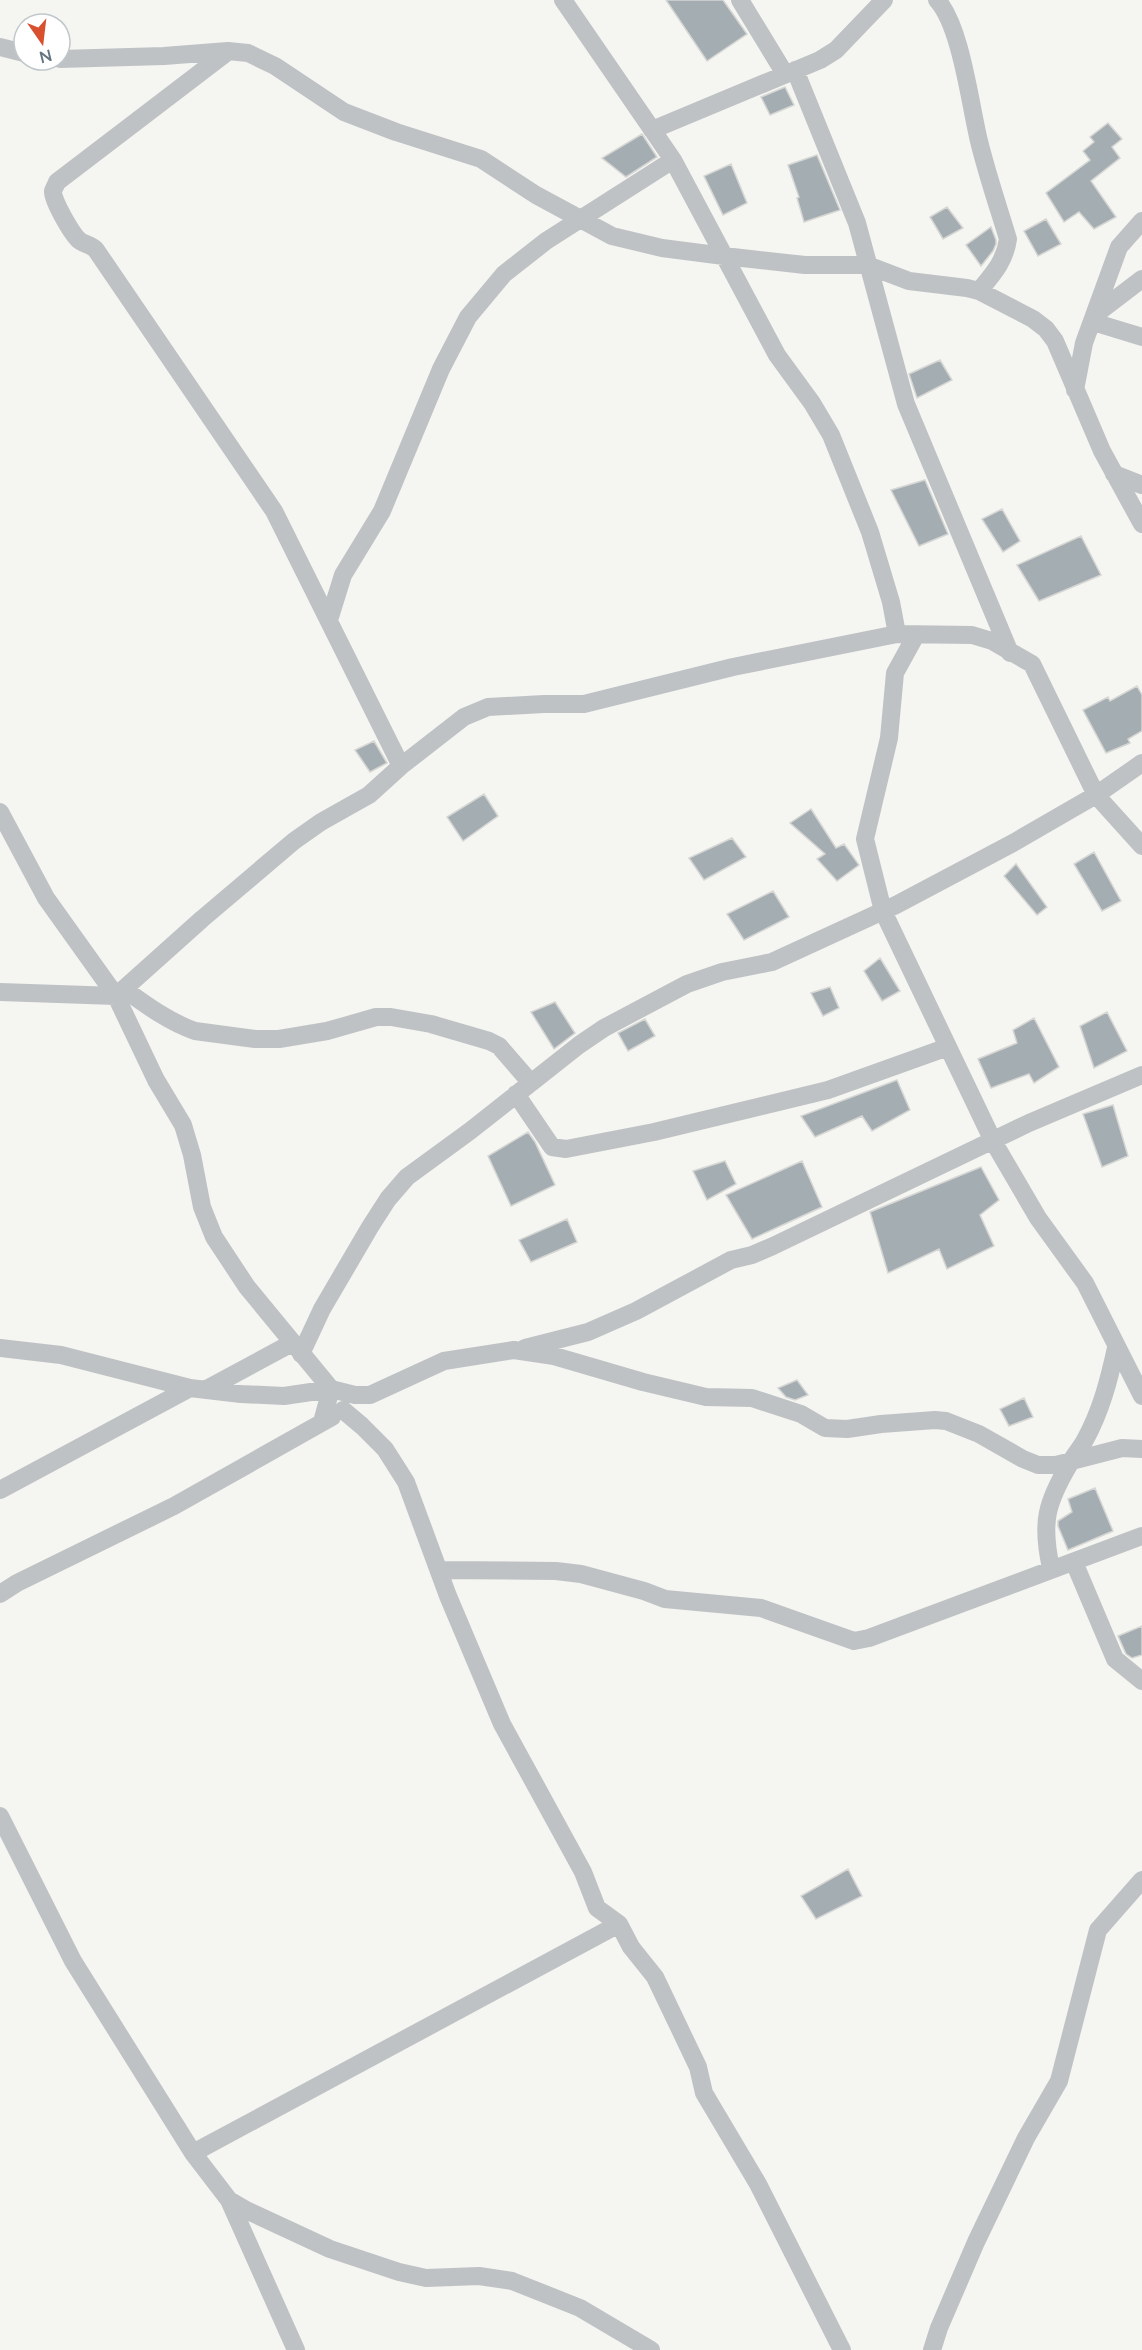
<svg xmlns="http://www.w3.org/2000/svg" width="1142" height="2350" font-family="Lato,sans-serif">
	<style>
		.building { fill: #a4adb1; stroke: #d6d6d4; stroke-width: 1.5 }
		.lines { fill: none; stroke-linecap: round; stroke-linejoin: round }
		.street { stroke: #bec2c5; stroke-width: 18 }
	</style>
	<rect width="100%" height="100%" fill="#f5f5f1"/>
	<path class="building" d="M666,0H723L747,34L707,61Z
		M785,87L794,105L770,115L761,97Z
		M1108,123L1122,139L1112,147L1120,158L1091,181L1116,217L1094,229L1079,212L1064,222L1046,193L1090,160L1083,151L1094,142L1090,137Z
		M642,134L657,157L626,177L602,158Z
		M817,155L840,210L804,222L797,198L799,197L788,165Z
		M731,164L747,203L723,215L704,176Z
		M947,207L963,228L943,239L930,217Z
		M1046,219L1061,244L1038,256L1024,231Z
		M991,227L996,240V244L993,251L981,266L966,245Z
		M940,360L952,380L917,398L909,374Z
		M925,480L948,534L919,546L891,490Z
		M1002,509L1020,541L1003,552L982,519Z
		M1081,536L1101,575L1039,601L1017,565Z
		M1137,686L1142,695V731L1128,739L1130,743L1106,753L1083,710L1108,697L1110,701Z
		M374,741L387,763L370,772L355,750Z
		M484,794L498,816L463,841L447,817Z
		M811,809L836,848L844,844L859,865L837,881L817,859L825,854L790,823Z
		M732,838L746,857L704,880L689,858Z
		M1094,852L1121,901L1102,911L1074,864Z
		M1016,864L1047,907L1037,915L1004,876Z
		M773,891L789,917L744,940L727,914Z
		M880,958L900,991L882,1001L864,971Z
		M830,987L839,1008L823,1016L811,993Z
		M555,1002L575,1033L554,1049L531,1012Z
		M1107,1012L1127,1051L1094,1068L1080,1026Z
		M1034,1018L1059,1067L1034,1083L1029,1074L991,1088L978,1059L1017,1043L1013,1030Z
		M645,1019L655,1036L628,1051L618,1033Z
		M897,1080L910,1110L872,1131L862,1116L815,1137L801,1116Z
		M1113,1105L1128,1156L1102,1167L1083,1114Z
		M528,1132L535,1142L555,1185L511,1206L488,1156Z
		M725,1161L736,1184L707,1200L693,1171Z
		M802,1161L822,1207L752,1239L726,1195Z
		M981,1167L999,1200L980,1215L994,1246L947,1269L939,1249L888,1273L870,1212Z
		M567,1219L577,1242L531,1262L519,1240Z
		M797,1380L808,1395L795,1400L786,1397L778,1388Z
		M1024,1398L1033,1417L1009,1426L1000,1409Z
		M1095,1488L1113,1531L1068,1550L1058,1526V1521L1072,1512L1068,1499Z
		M1142,1626V1655L1132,1658L1126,1654L1118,1636Z
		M848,1869L862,1896L816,1919L801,1896Z"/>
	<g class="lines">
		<path class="street" d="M563,0L673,160L777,355L812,403L831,435L870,532L891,602L897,634
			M740,0L785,74
			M937,0C961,26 970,104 979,141C987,174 998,206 1008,239C1005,261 993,274 979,291
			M0,47L24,53
			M226,53L57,182C57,183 53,190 53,191C52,200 73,236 80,241C86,245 91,244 96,250L274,511L401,766
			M60,59L164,56L228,51L248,53L275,66L344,112L396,132L481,159L536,195L612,236L662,248L724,256L805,265H867L909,281L967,288L979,291L1033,319L1046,329L1055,341L1102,451L1142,524
			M795,70L857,223L906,404L1010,653
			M652,130L820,60L836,50L884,0
			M1096,314L1142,279
			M1093,322L1142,337
			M1075,390L1084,343L1119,247L1142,221
			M1114,474L1142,485
			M329,620L343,575L382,511L441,369L468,317L504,274L546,241L673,160
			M916,635L895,673L889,738L865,839L883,911L993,1141L1038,1218L1085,1283L1142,1396
			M0,812L46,898L116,996L156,1080L183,1125L192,1155L202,1207L214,1237L247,1287L331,1389L322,1422
			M124,989C146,1005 169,1022 195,1031L255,1039H279L327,1031L376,1017H391L431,1024L489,1041L499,1046L531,1083
			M0,992L116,996L202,919L294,841L321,822L369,795L401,766L464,717L488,707L544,704H584L733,667L897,634L972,635L992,641L1032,664L1096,795L1142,846
			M516,1094L552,1147L566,1149L654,1132L828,1090L948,1047
			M0,1348L61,1355L190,1388L241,1394L284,1396L331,1389L355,1395H370L444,1361L514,1350L554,1356L643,1382L706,1397L752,1398L801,1414L825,1428L847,1429L881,1424L935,1420L946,1421L979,1434L1023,1459L1038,1465H1056L1122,1448L1142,1449
			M525,1348L588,1332L636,1311L731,1260L752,1255L773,1246L1029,1123L1142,1075
			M301,1354L322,1309L370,1227L388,1199L407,1177L470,1131L579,1045L604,1028L687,984L722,972L772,962L896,905L1013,843L1096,795L1142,763
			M205,1390L292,1343
			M343,1410L362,1426L385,1449L406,1482L448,1596L502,1724L583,1872L597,1908L619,1924L631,1947L655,1977L698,2067L704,2093L758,2184L842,2350
			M0,1490L190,1388
			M1074,1562L1115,1659L1142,1681
			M1051,1568C1041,1523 1046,1503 1070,1463C1074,1455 1081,1448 1085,1440C1101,1411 1109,1380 1116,1348
			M439,1570L556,1571L581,1574L644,1591L665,1599L761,1608L854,1641L869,1638L1142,1536
			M0,1594L17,1583L174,1506L332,1417
			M0,1816L73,1961L193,2153L229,2200L296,2350
			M193,2153L619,1924
			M229,2200L246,2210L330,2249L399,2272L426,2278L479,2276L512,2281L580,2308L651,2350
			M932,2350L939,2328L976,2242L1026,2138L1059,2081L1098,1930L1142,1880"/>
	</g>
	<g transform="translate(42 42) rotate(166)"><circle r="28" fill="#ffffff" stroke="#c1c8cc" stroke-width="1.5"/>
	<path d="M0-4.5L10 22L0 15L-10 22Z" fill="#d8502e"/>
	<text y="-9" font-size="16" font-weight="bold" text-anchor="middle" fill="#657580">N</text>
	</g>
</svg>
